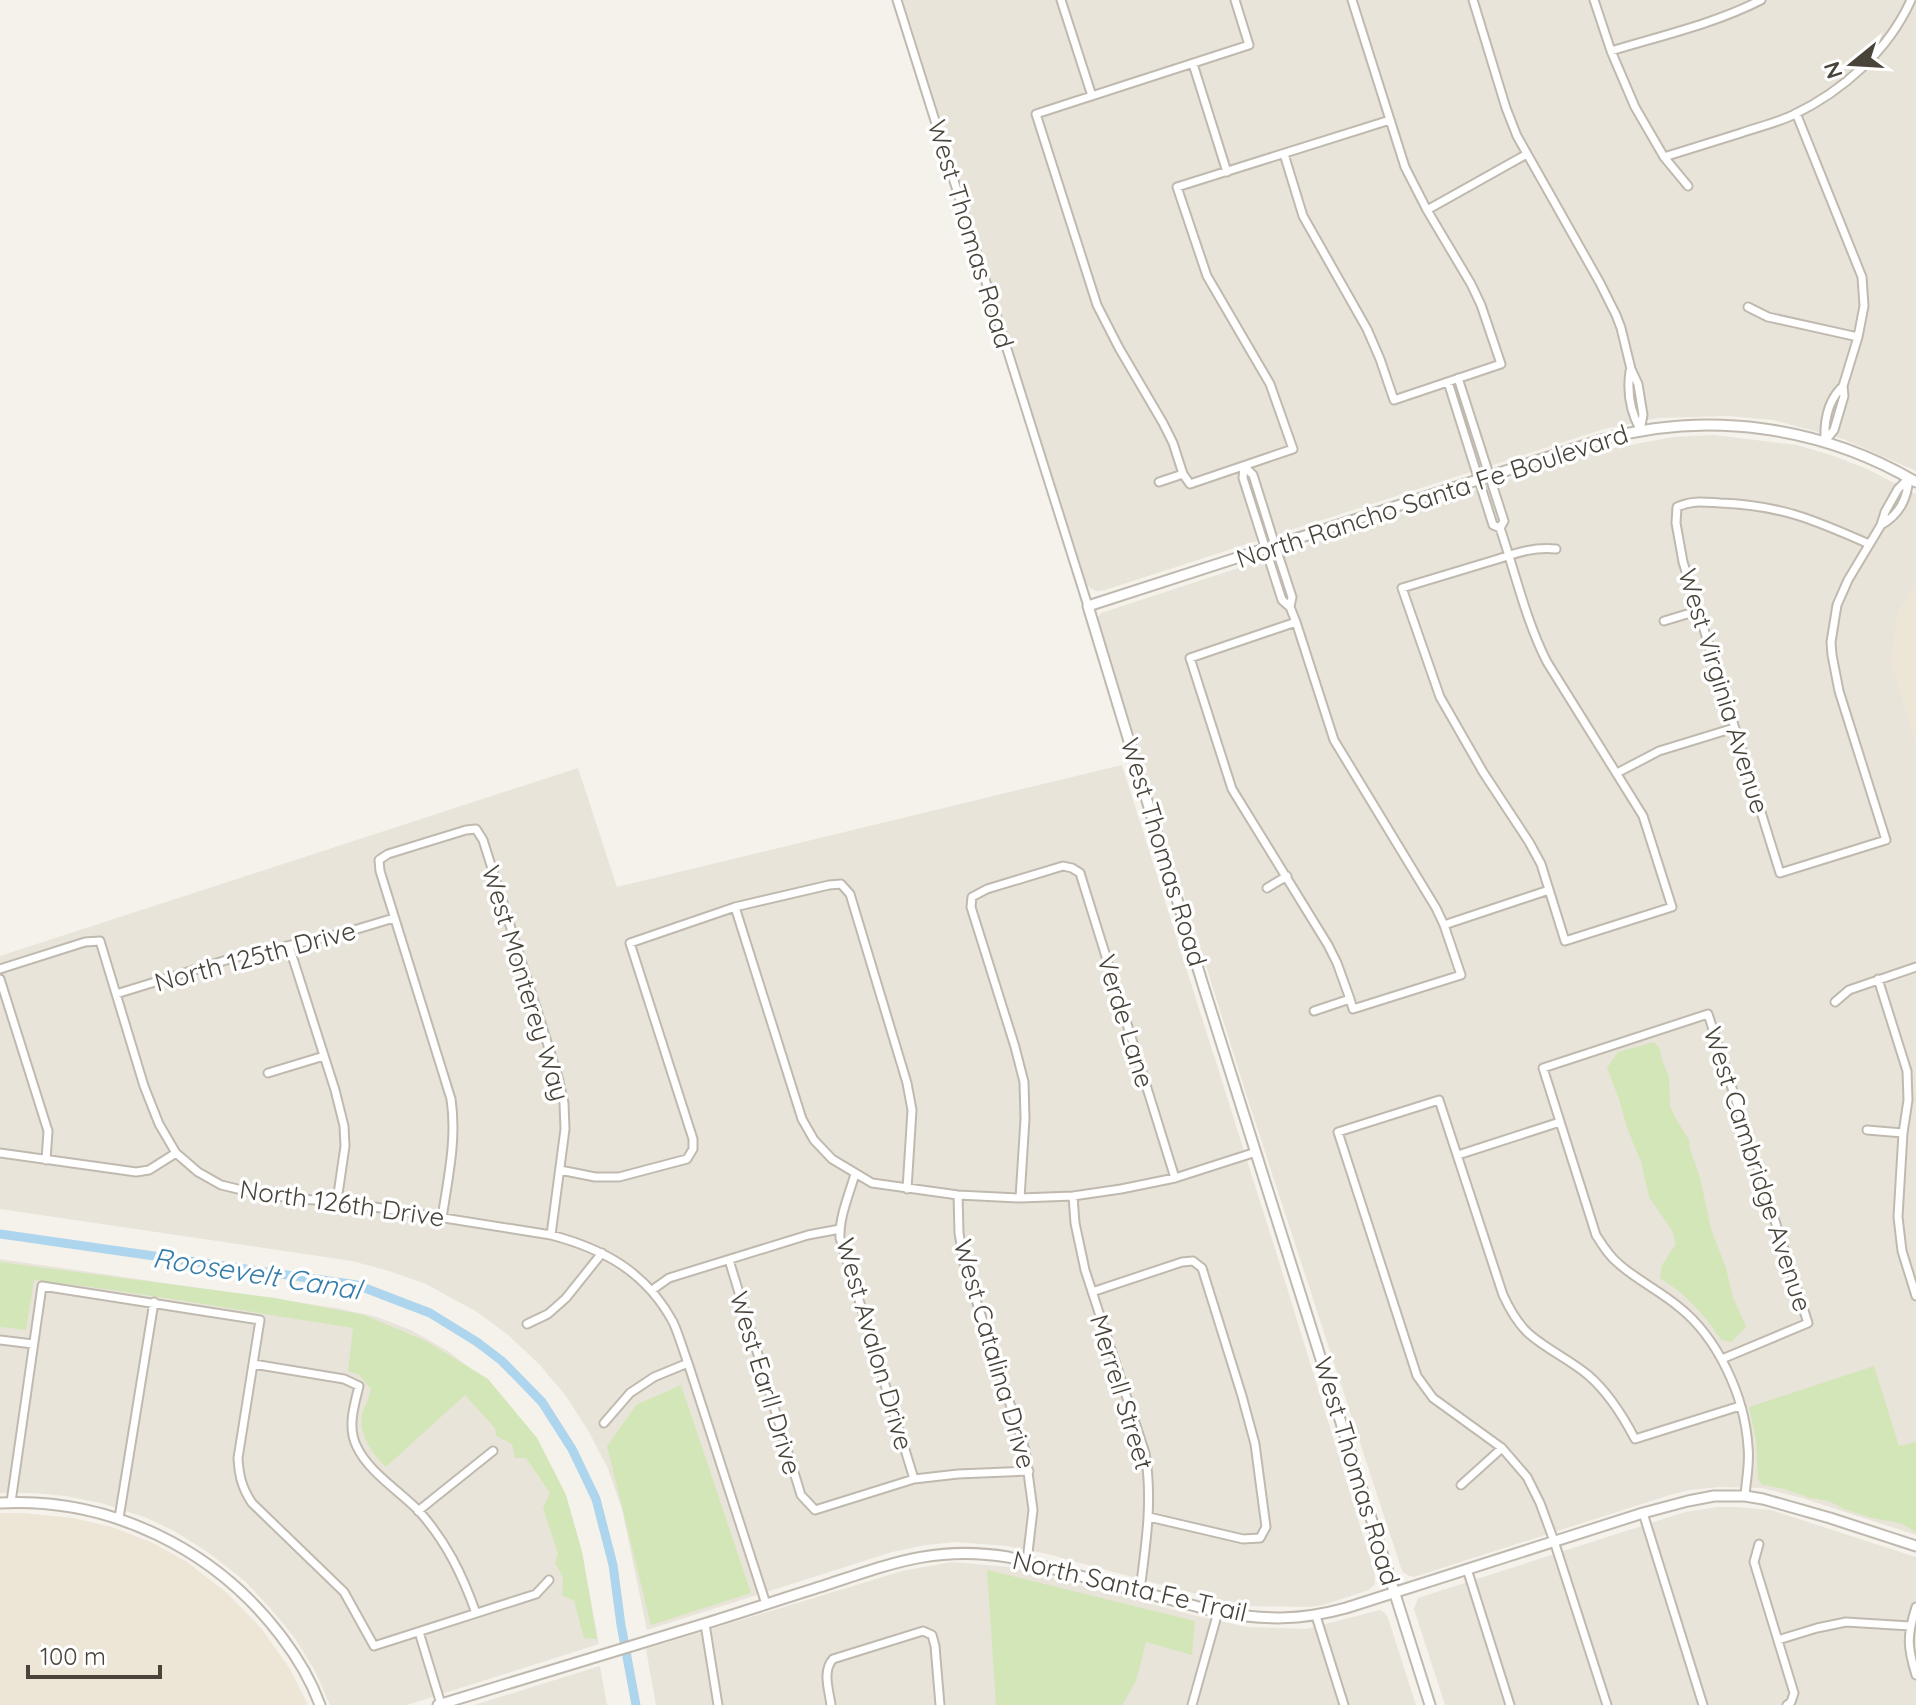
<svg xmlns="http://www.w3.org/2000/svg" width="1916" height="1705" font-family="Quicksand,sans-serif">
	<style>
		.residential { fill: #e9e4da }
		.education { fill: #ede6d7 }
		.green { fill: #d3e6b8 }
		.lines { fill: none; stroke-linecap: round; stroke-linejoin: round }
		.canal { stroke: #add5ed; stroke-width: 9 }
		.minor-casing { stroke: #c0b9af; stroke-width: 11 }
		.tertiary-casing { stroke: #c0b9af; stroke-width: 13 }
		.minor { stroke: #fff; stroke-width: 7 }
		.tertiary { stroke: #fff; stroke-width: 9 }
		.labels { text-anchor: middle; dominant-baseline: central; stroke-width: 7; stroke-linejoin: round; paint-order: stroke }
		.street-label { font-size: 26px; fill: #49433a; stroke: #fff }
		.water-label { font-size: 28px; font-style: italic; fill: #367ca8; stroke: #fff }
	</style>
	<rect width="100%" height="100%" fill="#f5f2ec"/>
	<path class="residential" d="M903,0H1916V471L1843,439L1773,420L1727,416L1658,418L1604,429L1105,590L1097,591L1090,588L1085,583Z
		M1714,435L1797,445L1834,456L1867,469L1916,494V583L1898,613L1916,742V1535L1802,1498L1762,1488L1720,1487L1690,1490L1670,1495L1414,1577L1407,1575L1403,1572L1401,1568L1249,1103L1098,621V617L1101,613L1593,452L1673,437Z
		M1122,765L1277,1255L1374,1571L1375,1584L1369,1590L1323,1605L1308,1607L1249,1606L1222,1601L1047,1554L1007,1546L956,1542L926,1545L892,1552L647,1630L622,1509L608,1469L589,1432L566,1396L539,1364L508,1335L477,1312L426,1284L389,1271L352,1261L0,1209V956L578,768L617,887Z
		M0,1259L337,1308L377,1317L411,1330L448,1351L486,1380L537,1438L566,1495L582,1552L599,1644L407,1705H330L315,1671L294,1637L270,1608L245,1581L209,1553L174,1531L147,1518L101,1503L65,1496L34,1493H0Z
		M1717,1507H1736L1771,1510L1916,1557V1705H1445L1414,1609L1418,1598L1685,1512Z
		M952,1562L1010,1567L1201,1617L1247,1627L1306,1629L1380,1610L1385,1613L1388,1618L1416,1705H656L646,1649L902,1571Z
		M600,1666L607,1705H474Z"/>
	<path class="education" d="M1916,583V744L1891,663L1898,613Z
		M0,1513H24L73,1518L112,1527L153,1543L187,1562L227,1593L261,1628L290,1669L308,1705H0Z"/>
	<path class="green" d="M1654,1042L1660,1049L1661,1057L1669,1077L1670,1106L1675,1117L1689,1140L1690,1149L1700,1177L1711,1229L1726,1268L1733,1297L1746,1327L1731,1342L1721,1340C1704,1314 1687,1295 1660,1278L1662,1265L1676,1244L1672,1231L1649,1197L1641,1162L1627,1128L1619,1099L1607,1068L1618,1052Z
		M0,1262L275,1298L364,1315L426,1341L488,1379L537,1438L566,1495L582,1552L597,1639L584,1638L574,1601L562,1595L563,1577L555,1563L558,1554L543,1508L550,1493L526,1458H515L512,1444L496,1436L495,1428L465,1395L386,1467C373,1455 358,1433 362,1414C365,1406 369,1398 371,1389L359,1375L348,1371L353,1328C247,1312 141,1292 34,1280L26,1330L0,1327Z
		M1874,1366L1899,1446L1916,1442V1532L1900,1523L1872,1518L1844,1509L1829,1501L1810,1498L1785,1489L1763,1485L1758,1480L1756,1440L1749,1407Z
		M681,1385L751,1593L651,1625L607,1446L636,1405Z
		M987,1570L1195,1621L1192,1655L1146,1642L1136,1681L1122,1705H996Z"/>
	<g class="lines">
		<path class="canal" d="M0,1234L357,1285L430,1313L477,1342L502,1361L542,1402L572,1449L596,1499L613,1565L621,1625L636,1705"/>
		<g class="minor-casing">
			<path id="minor" d="M897,0L1088,606
				M1061,0L1092,96
				M1473,0L1506,108L1517,136L1600,283L1616,315L1621,328L1631,369L1638,384L1643,415L1640,430
				M1594,0L1611,51L1635,107L1664,157L1688,186
				M1611,51C1660,36 1714,24 1761,0
				M1193,64L1227,172
				M1796,113L1862,277L1864,306L1858,337L1843,386L1844,396L1834,430L1825,441
				M1284,154L1303,216L1367,329L1380,359L1394,400L1501,364L1481,305L1471,284L1427,210L1405,167L1352,0
				M1664,157C1689,149 1715,141 1741,133C1758,127 1776,123 1793,115C1843,91 1888,51 1911,0
				M1427,210L1527,154
				M1748,307L1768,317L1858,337
				M1630,371C1627,391 1630,411 1640,429
				M1458,378L1504,521L1500,528C1515,572 1526,621 1547,662L1643,816L1672,907L1565,941L1541,864L1529,842L1483,772L1440,697L1402,588L1498,559C1519,552 1534,547 1556,549
				M1448,382L1493,525L1500,528
				M1825,441C1824,421 1828,400 1843,386
				M1244,466L1243,478L1282,600L1290,607L1296,622L1334,740L1436,908L1444,925L1461,975L1353,1009L1350,999L1314,1011
				M1244,466L1253,475L1275,545L1292,597L1290,607
				M1183,474L1173,443L1163,423L1119,348L1097,305L1036,114L1249,45L1235,0
				M1159,482L1183,474L1190,484L1293,449L1270,384L1207,276L1177,187L1390,120
				M1881,525C1900,514 1907,499 1909,478
				M1869,544C1815,520 1780,505 1720,503C1703,502 1692,500 1677,507L1676,523L1683,562L1780,873L1886,840L1839,691L1832,655L1831,642L1837,605L1848,580L1881,525L1885,512L1898,489L1909,478
				M1664,621L1697,611
				M1296,622L1190,658L1232,789L1328,945L1337,963L1350,999
				M1617,773L1659,751L1734,728
				M1267,888L1287,876
				M735,907L802,1119L814,1140L832,1159L872,1183L958,1195L1020,1198L1073,1196L1121,1189L1175,1178L1256,1152
				M1444,925L1549,890
				M289,946L335,1090L344,1126L345,1146L337,1201
				M0,969L85,942L100,941L144,1086L159,1124L176,1153L198,1172L221,1185L242,1190L295,1199L337,1201L551,1235C604,1249 646,1272 673,1322C679,1335 683,1350 688,1363L766,1604
				M0,979L48,1131L46,1160
				M1878,979L1907,1071L1908,1100L1903,1133L1898,1217L1902,1251L1916,1296
				M116,994L233,958L344,933L394,918
				M1835,1002L1849,990L1916,967
				M268,1073L324,1056
				M1867,1130L1903,1133
				M0,1153L136,1172L149,1170L176,1153
				M1458,1155L1560,1122
				M560,1170L595,1177H619L687,1159L693,1149V1139L630,943L735,907L829,885L841,884L850,894L907,1083L912,1110L907,1189
				M855,1174C849,1195 839,1217 840,1238L914,1479
				M958,1195L959,1233L964,1263L1025,1450L1033,1510L1027,1561
				M1073,1196L1075,1223L1085,1270L1145,1453C1153,1499 1146,1544 1140,1590
				M1020,1198L1025,1119L1024,1082L1015,1047L971,907L972,897L987,889L1063,866L1072,868L1080,873L1175,1178
				M442,1218C448,1178 457,1139 451,1099L380,871L379,860L388,854L466,830L476,829L483,840L558,1077L564,1103L565,1129L551,1235
				M729,1260L801,1495L815,1510L914,1479L958,1474L1029,1471
				M652,1290L669,1278L808,1235L840,1229
				M1092,1292L1182,1262L1193,1261L1202,1268L1242,1396L1255,1444L1266,1527L1260,1538L1243,1539L1149,1517
				M527,1324L548,1314L566,1298L602,1253
				M0,1340L33,1344
				M1722,1359L1808,1323L1708,1014L1543,1068L1596,1235C1603,1246 1609,1256 1619,1264C1637,1280 1660,1291 1679,1307C1718,1338 1745,1397 1748,1447C1750,1463 1746,1480 1745,1496
				M253,1364L344,1379L359,1386C354,1406 347,1428 357,1447C368,1471 399,1491 418,1510C446,1541 462,1574 476,1613
				M604,1423L630,1393L654,1377L688,1363
				M1461,1485L1502,1448
				M11,1502L42,1286L260,1320L238,1458C239,1476 242,1488 252,1503L344,1592L374,1646L536,1594L549,1580
				M418,1511L493,1451
				M1643,1513L1703,1705
				M119,1518L154,1302
				M1759,1544L1754,1562L1794,1693L1791,1702L1787,1705
				M1467,1569L1510,1705
				M1916,1607C1907,1636 1907,1646 1916,1675
				M1316,1616L1344,1705
				M705,1624L718,1705
				M419,1632L441,1704
				M1778,1640L1817,1628L1846,1622L1910,1626
				M831,1705C829,1690 822,1671 833,1659L923,1631L932,1635L935,1646L940,1705
				M1192,1705L1218,1612
				M1607,1705L1554,1541L1540,1503L1527,1477L1502,1448L1433,1398L1417,1376L1338,1132L1439,1100L1503,1295C1509,1308 1516,1321 1527,1332C1544,1348 1569,1359 1588,1375C1608,1392 1623,1416 1635,1439L1740,1406"/>
		</g>
		<g class="tertiary-casing">
			<path id="tertiary" d="M0,1503C110,1497 215,1549 281,1636C297,1657 311,1680 320,1705
				M438,1705C527,1677 617,1651 707,1623C746,1611 784,1598 823,1586C890,1564 936,1545 1008,1557L1218,1612C1265,1620 1299,1621 1346,1608L1643,1513L1688,1501L1714,1496H1745L1763,1499L1830,1518L1916,1546
				M1430,1705L1203,985L1088,606L1601,440C1707,410 1821,426 1916,482"/>
		</g>
		<use href="#minor" class="minor"/>
		<use href="#tertiary" class="tertiary"/>
	</g>
	<g class="labels">
		<g class="street-label">
			<text transform="translate(971 234) rotate(73)">West Thomas Road</text>
			<text transform="translate(1432 496) rotate(-18)">North Rancho Santa Fe Boulevard</text>
			<text transform="translate(1724 691) rotate(73)">West Virginia Avenue</text>
			<text transform="translate(1164 852) rotate(73)">West Thomas Road</text>
			<text transform="translate(255 956) rotate(-15)">North 125th Drive</text>
			<text transform="translate(526 983) rotate(73)">West Monterey Way</text>
			<text transform="translate(1126 1021) rotate(73)">Verde Lane</text>
			<text transform="translate(1758 1169) rotate(72)">West Cambridge Avenue</text>
			<text transform="translate(342 1203) rotate(8)">North 126th Drive</text>
			<text transform="translate(875 1344) rotate(74)">West Avalon Drive</text>
			<text transform="translate(995 1354) rotate(74)">West Catalina Drive</text>
			<text transform="translate(766 1383) rotate(73)">West Earll Drive</text>
			<text transform="translate(1122 1392) rotate(73)">Merrell Street</text>
			<text transform="translate(1357 1471) rotate(73)">West Thomas Road</text>
			<text transform="translate(1130 1586) rotate(13)">North Santa Fe Trail</text>
		</g>
		<g class="water-label">
			<text transform="translate(257 1273) rotate(9)">Roosevelt Canal</text>
		</g>
	</g>
	<g transform="translate(1852 64) rotate(252)" stroke="#ffffff" stroke-width="6" paint-order="stroke">
	<path d="M0-6L14 30L0 20L-14 30Z" fill="#49433a"/>
	<text y="-12" font-size="22" font-weight="bold" text-anchor="middle" fill="#49433a">N</text>
	</g>
	<path d="M28 1665v12h132v-12" fill="none" stroke="#49433a" stroke-width="4"/>
	<text x="40" y="1665" font-size="24" fill="#49433a" stroke="#ffffff" stroke-width="6" paint-order="stroke">100 m</text>
</svg>
